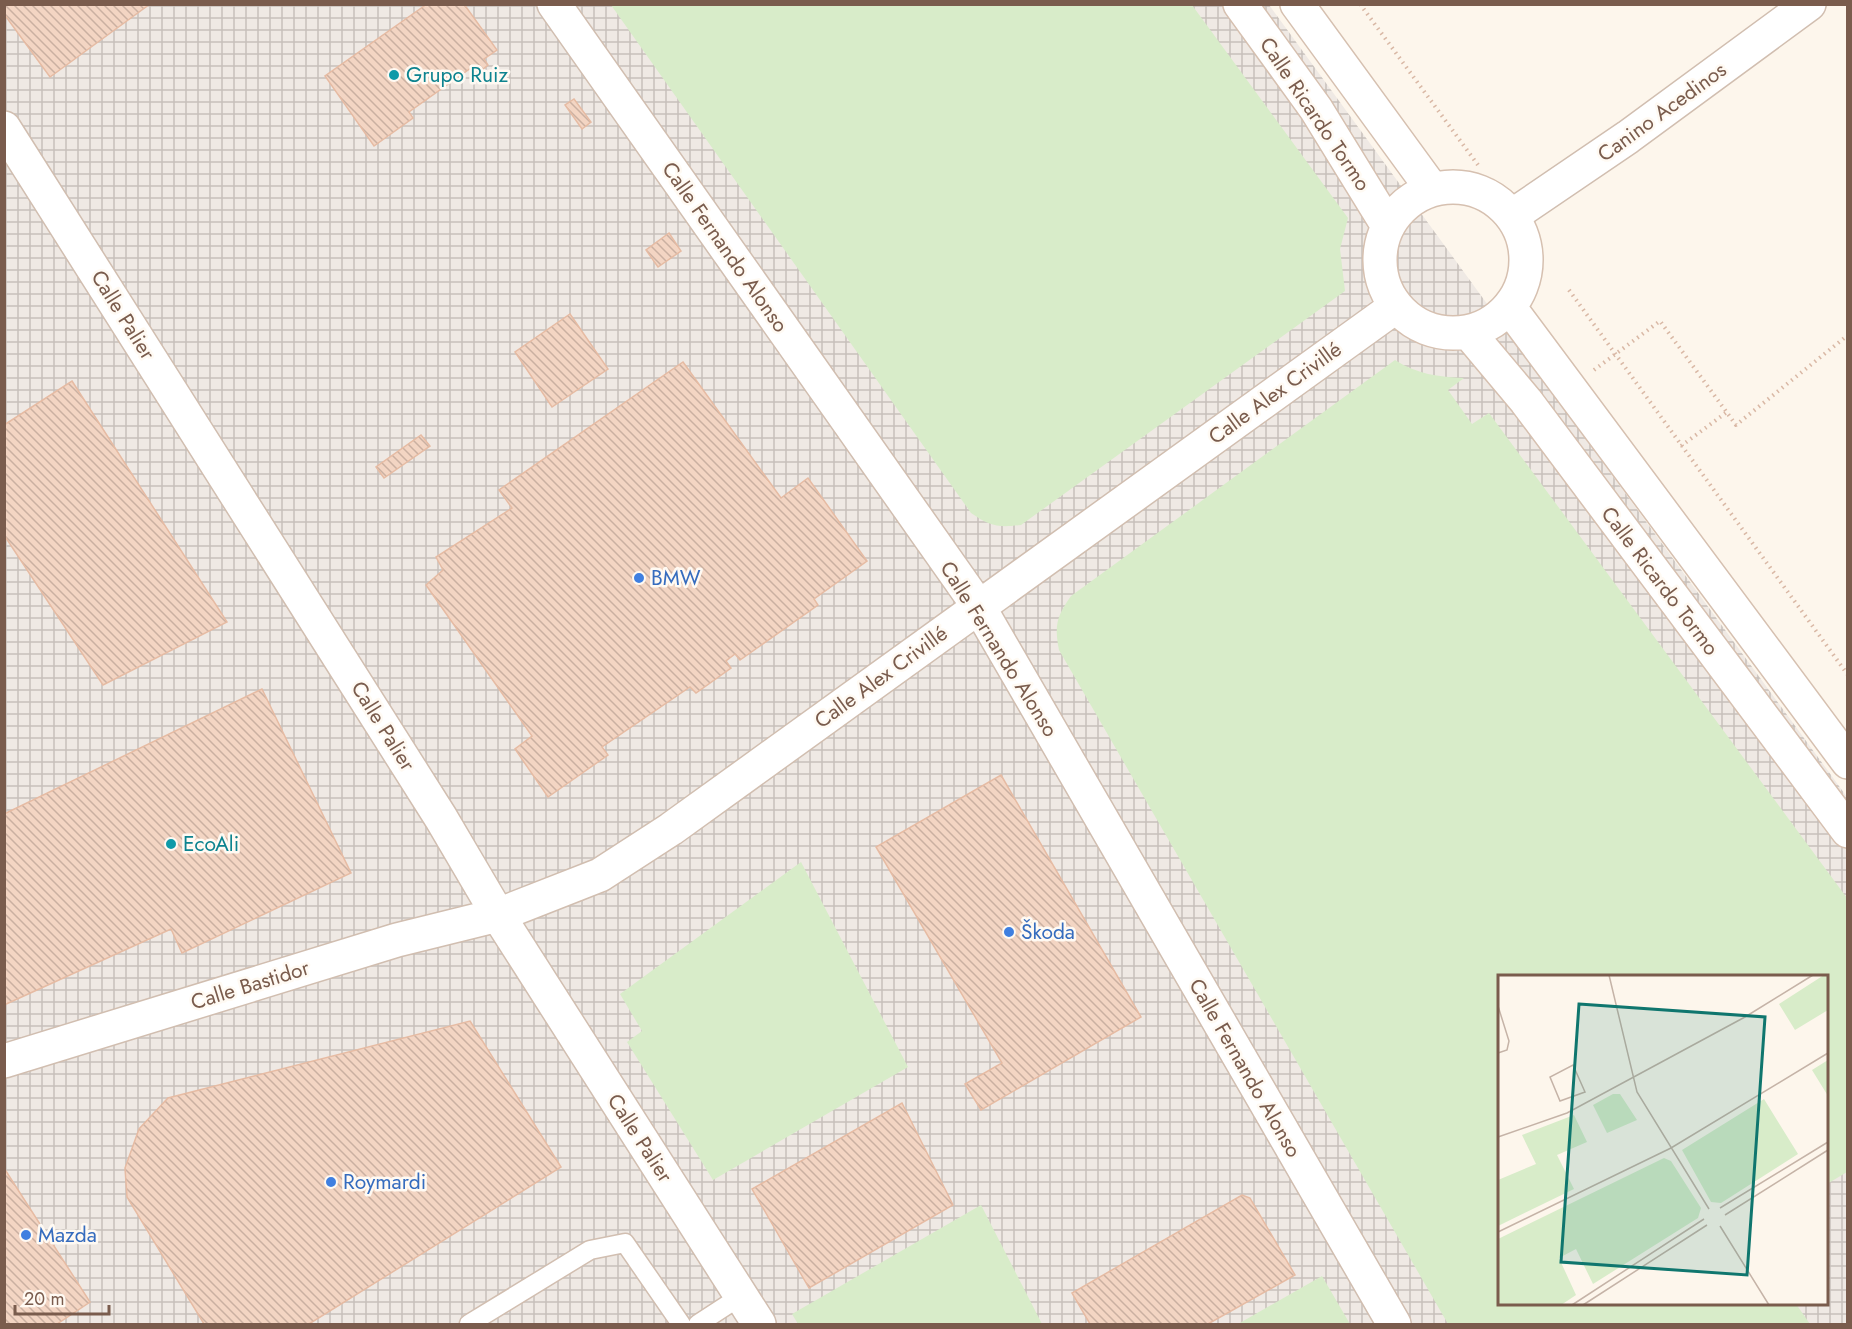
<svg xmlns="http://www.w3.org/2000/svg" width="1852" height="1329" font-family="Jost,sans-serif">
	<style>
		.industrial { fill: url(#industrial-grid); fill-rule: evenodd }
		.grass { fill: #d8ecc9 }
		.building { fill: url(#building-back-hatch); stroke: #e6bba3; stroke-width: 1.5 }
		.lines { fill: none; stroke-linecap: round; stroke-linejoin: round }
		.lane-casing { stroke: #d1beb0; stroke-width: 21 }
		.street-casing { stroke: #d1beb0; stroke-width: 36 }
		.secondary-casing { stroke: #d6c0b0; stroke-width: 36 }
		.path { stroke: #d9b8a5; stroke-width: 4; stroke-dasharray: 1.5 4.5; stroke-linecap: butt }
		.lane { stroke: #fff; stroke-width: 18 }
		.street { stroke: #fff; stroke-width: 33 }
		.secondary { stroke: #fff; stroke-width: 33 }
		.culture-dot { fill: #0f9aa8; stroke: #fffaf3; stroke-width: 2 }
		.shop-dot { fill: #3f7fe0; stroke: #fffaf3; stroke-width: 2 }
		.labels { text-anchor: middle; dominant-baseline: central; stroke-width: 5; stroke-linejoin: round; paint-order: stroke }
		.culture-label { font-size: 21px; fill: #0d838f; stroke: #fffaf3; text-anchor: start }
		.street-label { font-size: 21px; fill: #7a5c4d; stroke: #fffaf3 }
		.shop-label { font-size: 21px; fill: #366cbe; stroke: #fffaf3; text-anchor: start }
		.inset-road { fill: none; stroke: #c5b3a7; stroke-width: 1.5 }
		.view { fill: #0f766e; fill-opacity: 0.15; stroke: #0f766e; stroke-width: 3 }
		.inset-edge { fill: none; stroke: #7a5c4d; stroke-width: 3 }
	</style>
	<defs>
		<pattern id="industrial-grid" width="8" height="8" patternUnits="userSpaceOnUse" patternTransform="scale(1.5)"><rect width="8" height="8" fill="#efe9e4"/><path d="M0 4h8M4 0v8" fill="none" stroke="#c7c0bb"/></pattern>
		<pattern id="building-back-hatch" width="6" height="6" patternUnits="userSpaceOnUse" patternTransform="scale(1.5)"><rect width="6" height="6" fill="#f3d5c3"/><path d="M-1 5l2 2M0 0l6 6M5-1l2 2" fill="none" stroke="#cab0a1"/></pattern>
	</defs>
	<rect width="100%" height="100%" fill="#fdf6ec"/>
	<path class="industrial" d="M5,5H1269L1847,797V1324H5ZM1500,976H1826V1304H1500Z"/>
	<path class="grass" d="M611,5H1192L1348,218L1340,249L1345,291L1021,525C998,528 990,526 971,513Z
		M1395,360C1416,374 1439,377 1464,378L1448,390L1472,424L1489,413L1847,898V1172L1827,1184L1826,976H1500V1304H1796L1810,1324H1448L1059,650C1054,625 1057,616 1071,596Z
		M801,862L908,1067L713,1180L627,1042L642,1031L620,994Z
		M981,1205L1042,1324H798L792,1314Z
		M1322,1276L1350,1324H1238Z"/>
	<path class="building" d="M4,4H150L50,77L4,14Z
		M427,4H464L497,50L484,59L488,65L477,74L471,68L409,112L413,118L374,146L325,76Z
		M574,99L591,122L582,129L565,105Z
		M669,233L681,251L658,267L646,250Z
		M570,314L608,369L552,407L515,352Z
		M683,362L781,498L808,478L867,561L814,599L818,605L740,660L735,654L726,661L731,668L696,693L690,687L602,747L608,755L548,797L515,749L532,736L426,585L443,570L436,557L512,508L499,490Z
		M72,381L227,622L103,685L4,535V425Z
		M421,435L430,446L384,478L376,467Z
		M262,689L351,873L182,953L171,929L4,1005V814Z
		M1001,775L1141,1017L981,1110L965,1084L1002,1063L876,847Z
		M470,1021L561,1167L309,1324H204L127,1197L125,1168L139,1129L168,1098Z
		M902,1103L953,1205L809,1288L752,1189Z
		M4,1168L90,1302L57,1324H4Z
		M1242,1195L1250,1198L1295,1275L1208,1324H1090L1072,1293Z"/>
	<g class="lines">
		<g class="lane-casing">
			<path id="lane" d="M469,1324L590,1250L625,1243L681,1324
				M698,1324L741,1296"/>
		</g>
		<g class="street-casing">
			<path id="street" d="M554,4L979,607L1394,1324
				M4,128L441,818L498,915L759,1324
				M1512,216L1628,137L1809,4
				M4,1061L397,940L498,915L600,875L671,829L1395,307"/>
		</g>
		<g class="secondary-casing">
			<path id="secondary" d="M1240,4L1316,109L1388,226
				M1297,4L1432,189
				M1380 260a73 73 0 1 1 146 0a73 73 0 1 1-146 0Z
				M1510,308L1848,762
				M1469,333L1526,401L1848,831"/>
		</g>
		<path class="path" d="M1360,4L1478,165
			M1569,290L1848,675
			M1594,370L1660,321L1736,425L1848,335
			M1681,446L1727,412"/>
		<use href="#lane" class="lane"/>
		<use href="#street" class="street"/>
		<use href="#secondary" class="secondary"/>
	</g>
	<g class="culture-dot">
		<circle cx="394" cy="75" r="6"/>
		<circle cx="171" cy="844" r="6"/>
	</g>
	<g class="shop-dot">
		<circle cx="639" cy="578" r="6"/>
		<circle cx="1009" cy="932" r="6"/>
		<circle cx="331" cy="1182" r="6"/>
		<circle cx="26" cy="1235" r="6"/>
	</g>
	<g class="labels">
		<g class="culture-label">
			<text x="406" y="75">Grupo Ruiz</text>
			<text x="183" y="844">EcoAli</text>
		</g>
		<g class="street-label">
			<text transform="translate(1662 112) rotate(-36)">Canino Acedinos</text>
			<text transform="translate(1315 114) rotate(56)">Calle Ricardo Tormo</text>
			<text transform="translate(725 247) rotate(55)">Calle Fernando Alonso</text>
			<text transform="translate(123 315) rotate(58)">Calle Palier</text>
			<text transform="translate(1275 393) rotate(-36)">Calle Alex Crivillé</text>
			<text transform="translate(1660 581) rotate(53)">Calle Ricardo Tormo</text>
			<text transform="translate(999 649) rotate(58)">Calle Fernando Alonso</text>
			<text transform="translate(881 677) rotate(-36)">Calle Alex Crivillé</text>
			<text transform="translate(383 726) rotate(58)">Calle Palier</text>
			<text transform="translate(250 985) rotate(-17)">Calle Bastidor</text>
			<text transform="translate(1245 1068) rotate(60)">Calle Fernando Alonso</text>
			<text transform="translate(640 1138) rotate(57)">Calle Palier</text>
		</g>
		<g class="shop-label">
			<text x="651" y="578">BMW</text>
			<text x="1021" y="932">Škoda</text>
			<text x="343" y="1182">Roymardi</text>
			<text x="38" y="1235">Mazda</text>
		</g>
	</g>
	<g transform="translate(1498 975)">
		<rect width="330" height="330" fill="#fdf6ec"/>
		<path d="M326,0H330V35L297,55L281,29ZM330,85V121L314,95ZM115,119H122L139,145L109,158L95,130ZM266,124L300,179L223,228L213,227L184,175ZM76,140L89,167L59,180L76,214L0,251V205L38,189L24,160ZM166,183L173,186L203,233L200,243L95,309L78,274L61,283L78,320L63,330H0V264Z" fill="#d8ecc9"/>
		<path class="inset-road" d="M111,0L139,117L211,234M0,31L11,66L9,75L0,78M75,90L87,117L62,126L52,102ZM0,162L69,138L247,42L315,0M222,233L330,167M227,240L330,175M222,251L271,330M0,257L173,173L330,78M74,330L206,244M85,330L209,250"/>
		<path class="view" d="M81,29L267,42L249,300L63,287Z"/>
		<rect width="330" height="330" class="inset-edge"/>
	</g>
	<rect width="1852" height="1329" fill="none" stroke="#7a5c4d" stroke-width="12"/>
	<path d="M15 1305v9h94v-9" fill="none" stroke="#7a5c4d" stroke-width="3"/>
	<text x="24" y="1305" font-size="18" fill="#7a5c4d" stroke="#fffaf3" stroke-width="4.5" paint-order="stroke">20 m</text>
</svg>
